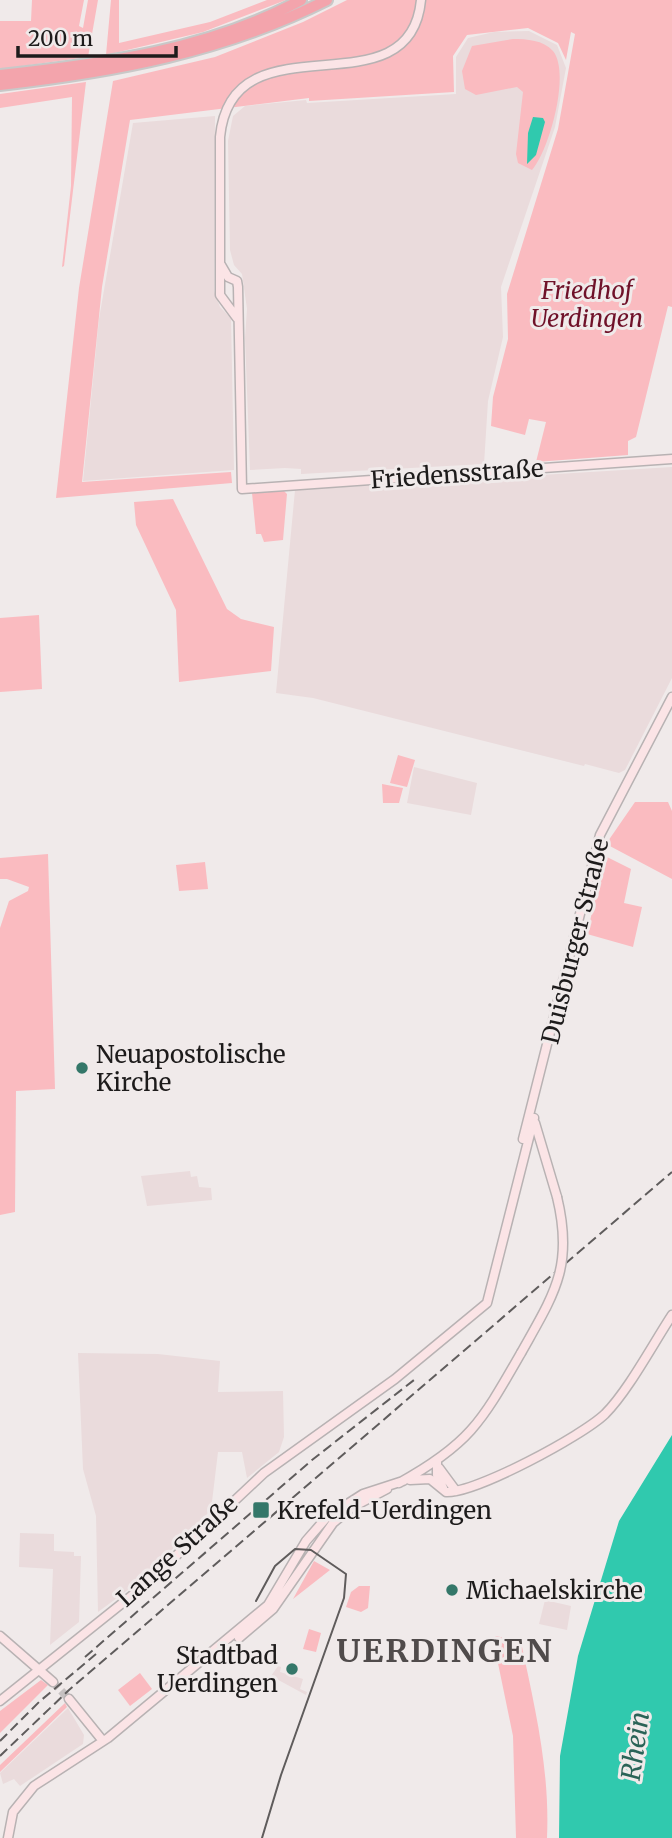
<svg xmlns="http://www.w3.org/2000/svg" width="672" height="1838" font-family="Merriweather,serif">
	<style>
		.built { fill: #eadbdc }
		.green { fill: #fabbc0 }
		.water { fill: #30c9ae }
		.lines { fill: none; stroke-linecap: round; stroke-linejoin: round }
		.secondary-tunnel { stroke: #c6c1c1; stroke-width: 8; stroke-dasharray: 8 4; stroke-linecap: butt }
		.secondary-casing { stroke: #b8b2b3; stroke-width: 11 }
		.highway-casing { stroke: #c9c8c8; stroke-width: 14 }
		.secondary { stroke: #fbe4e6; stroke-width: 8 }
		.highway { stroke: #f3a4ac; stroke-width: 10 }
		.tram { stroke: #5f5c5c; stroke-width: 2 }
		.rail { stroke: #5f5c5c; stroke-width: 2; stroke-dasharray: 10 5; stroke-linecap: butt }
		.secondary-bridge-casing { stroke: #b8b2b3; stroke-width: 11; stroke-linecap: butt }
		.secondary-bridge { stroke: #fbe4e6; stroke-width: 8 }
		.poi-dot { fill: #347769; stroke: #f0eaea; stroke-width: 2.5 }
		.labels { text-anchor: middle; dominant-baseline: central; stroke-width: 6; stroke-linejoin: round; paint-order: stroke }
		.park-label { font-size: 24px; font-style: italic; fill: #6f1129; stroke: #f0eaea }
		.street-label { font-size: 24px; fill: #1d1b1b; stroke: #f0eaea }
		.poi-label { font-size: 24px; fill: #1d1b1b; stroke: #f0eaea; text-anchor: start }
		.water-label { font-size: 26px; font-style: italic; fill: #2a6357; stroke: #f0eaea }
		.district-label { font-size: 32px; font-weight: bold; letter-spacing: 2px; fill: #504b4b; stroke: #f0eaea }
	</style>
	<rect width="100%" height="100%" fill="#f0eaea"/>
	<path class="built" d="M529,31L557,45L566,68L555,127L501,287L503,337L488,401L484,464L301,474V469L285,468L250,470L245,338L247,309L242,274L234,265L230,250L228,141L233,116L245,106L306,100L307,103L456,94V57L468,38L494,32Z
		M215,116L214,291L220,307L231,318L234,470L83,481L99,319L133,123Z
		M672,467V678L625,770L619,773L585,764L584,766L313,698L276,693L295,490Z
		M414,767L477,783L471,815L407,803Z
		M190,1171L191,1177L197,1176L199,1187L211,1188L212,1200L147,1206L141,1176Z
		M78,1353L158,1354L220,1361L218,1392L283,1391L284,1437L279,1452L247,1478L242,1452H218L211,1510L144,1578L98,1612L96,1516L83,1469Z
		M20,1533L54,1534V1551L74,1552V1556H81L79,1622L50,1645L53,1569L19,1567Z
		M545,1600L571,1606L567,1630L539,1624Z
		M278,1666L281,1667L280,1672L303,1679L300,1689L307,1692L306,1695L271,1676Z
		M68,1708L84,1735L83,1744L20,1786L14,1779L3,1784L0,1773Z"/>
	<path class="green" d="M32,0H84L79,26L83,28L88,0H98L88,57L0,69V21H31Z
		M111,0H119V43L210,22L267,0H286L203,32L106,55Z
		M347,0H672V307L668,306L636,437L628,441V455L536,462L546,422L529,419L525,435L491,426L493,397L508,339L507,294L558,129L575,34L571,32L566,60L558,43L528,28L467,35L453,56L454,92L309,101V98L130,120L102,287L82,482L231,472L232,483L56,498L79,288L113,81L215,57L303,22Z
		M513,39C527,39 543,40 553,51C571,73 549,151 532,170L518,163L516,154L523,92L517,87L476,95L465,89L462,71L472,46Z
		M86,82L64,266L62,267L71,186L72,97L0,108V94Z
		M284,491L287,494L283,540L264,542L261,534H256L252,493Z
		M173,499L227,609L241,619L274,627L271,671L179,682L176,610L136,525L134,502Z
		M39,615L42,689L0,692V618Z
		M398,755L415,760L407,787L390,783Z
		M382,784L403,788L399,803H383Z
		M635,802H668L672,811V879L606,844Z
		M48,854L55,1089L16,1091L15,1212L0,1215V928L9,901L28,891L29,887L7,879H0V858Z
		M605,856L631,869L624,903L642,907L633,947L587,934Z
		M205,862L208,889L179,891L176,865Z
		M314,1561L330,1570L293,1599Z
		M359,1586H370L368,1608L361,1612L346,1607L351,1592Z
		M309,1629L321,1633L316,1652L303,1649Z
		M496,1636L521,1642C535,1708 550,1770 547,1838H516L513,1736L493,1639Z
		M140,1673L152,1689L130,1706L118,1690Z
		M41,1680L48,1685L0,1733V1711Z
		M65,1703L67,1707L0,1772V1765Z"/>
	<path class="water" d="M533,117L543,118L545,122L536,155L527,164L528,133Z
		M672,1435V1838H559L560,1756L578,1656L619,1521Z"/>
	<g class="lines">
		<path class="secondary-tunnel" d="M53,1682L69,1699"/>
		<g class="secondary-casing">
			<path id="secondary" d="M221,265L228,277L237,281L238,287L242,489L672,459
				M237,318L220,295V137C232,12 410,117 421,0
				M535,1123L557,1197
				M523,1139L600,835L672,697
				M437,1461V1475L443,1488
				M439,1468L456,1491
				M410,1480L430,1479L446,1492C476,1493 582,1436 605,1414C628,1391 653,1344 672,1315
				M399,1483C470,1444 482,1421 521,1353
				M0,1636L53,1682
				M239,1638L273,1609L333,1523L351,1508L387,1489
				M69,1699L103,1741
				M0,1701L145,1585L264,1473L395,1379L487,1303L534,1118
				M8,1838L13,1812L34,1786L108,1738L268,1605L306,1541L327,1517L363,1494L403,1481"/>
		</g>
		<g class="highway-casing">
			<path id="highway" d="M0,75C103,64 208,50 301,0
				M0,85C114,72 224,52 327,0"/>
		</g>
		<use href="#secondary" class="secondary"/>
		<use href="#highway" class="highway"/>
		<path class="tram" d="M256,1601L275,1566L295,1549L311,1550L346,1574L344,1598L281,1775L262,1838"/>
		<path class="rail" d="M85,1657L312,1460L414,1380
			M0,1741L39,1702L96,1654
			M0,1756L69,1690L672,1172"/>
		<g class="secondary-bridge-casing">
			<path id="secondary-bridge" d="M521,1353C554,1294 574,1267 557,1197"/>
		</g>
		<use href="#secondary-bridge" class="secondary-bridge"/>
	</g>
	<g class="poi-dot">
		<circle cx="82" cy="1068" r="7"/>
		<rect x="252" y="1501" width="18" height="18" rx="3.5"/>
		<circle cx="452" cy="1590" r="7"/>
		<circle cx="292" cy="1669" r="7"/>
	</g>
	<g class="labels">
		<g class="park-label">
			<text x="587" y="290">Friedhof<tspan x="587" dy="28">Uerdingen</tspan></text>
		</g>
		<g class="street-label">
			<text transform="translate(457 474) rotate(-4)">Friedensstraße</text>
			<text transform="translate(575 941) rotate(-76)">Duisburger Straße</text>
			<text transform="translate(177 1551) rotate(-42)">Lange Straße</text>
		</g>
		<g class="poi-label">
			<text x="96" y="1054">Neuapostolische<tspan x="96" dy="28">Kirche</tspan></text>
			<text x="277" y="1510">Krefeld-Uerdingen</text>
			<text x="466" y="1590">Michaelskirche</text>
			<text x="278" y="1655" text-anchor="end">Stadtbad<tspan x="278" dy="28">Uerdingen</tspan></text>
		</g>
		<g class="water-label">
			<text transform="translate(635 1746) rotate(-82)">Rhein</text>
		</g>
		<g class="district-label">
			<text x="445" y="1651">UERDINGEN</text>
		</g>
	</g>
	<path d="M18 46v10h158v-10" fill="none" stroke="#1d1b1b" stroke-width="3.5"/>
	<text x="28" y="46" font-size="21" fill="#1d1b1b" stroke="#f0eaea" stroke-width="5" paint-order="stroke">200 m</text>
</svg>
